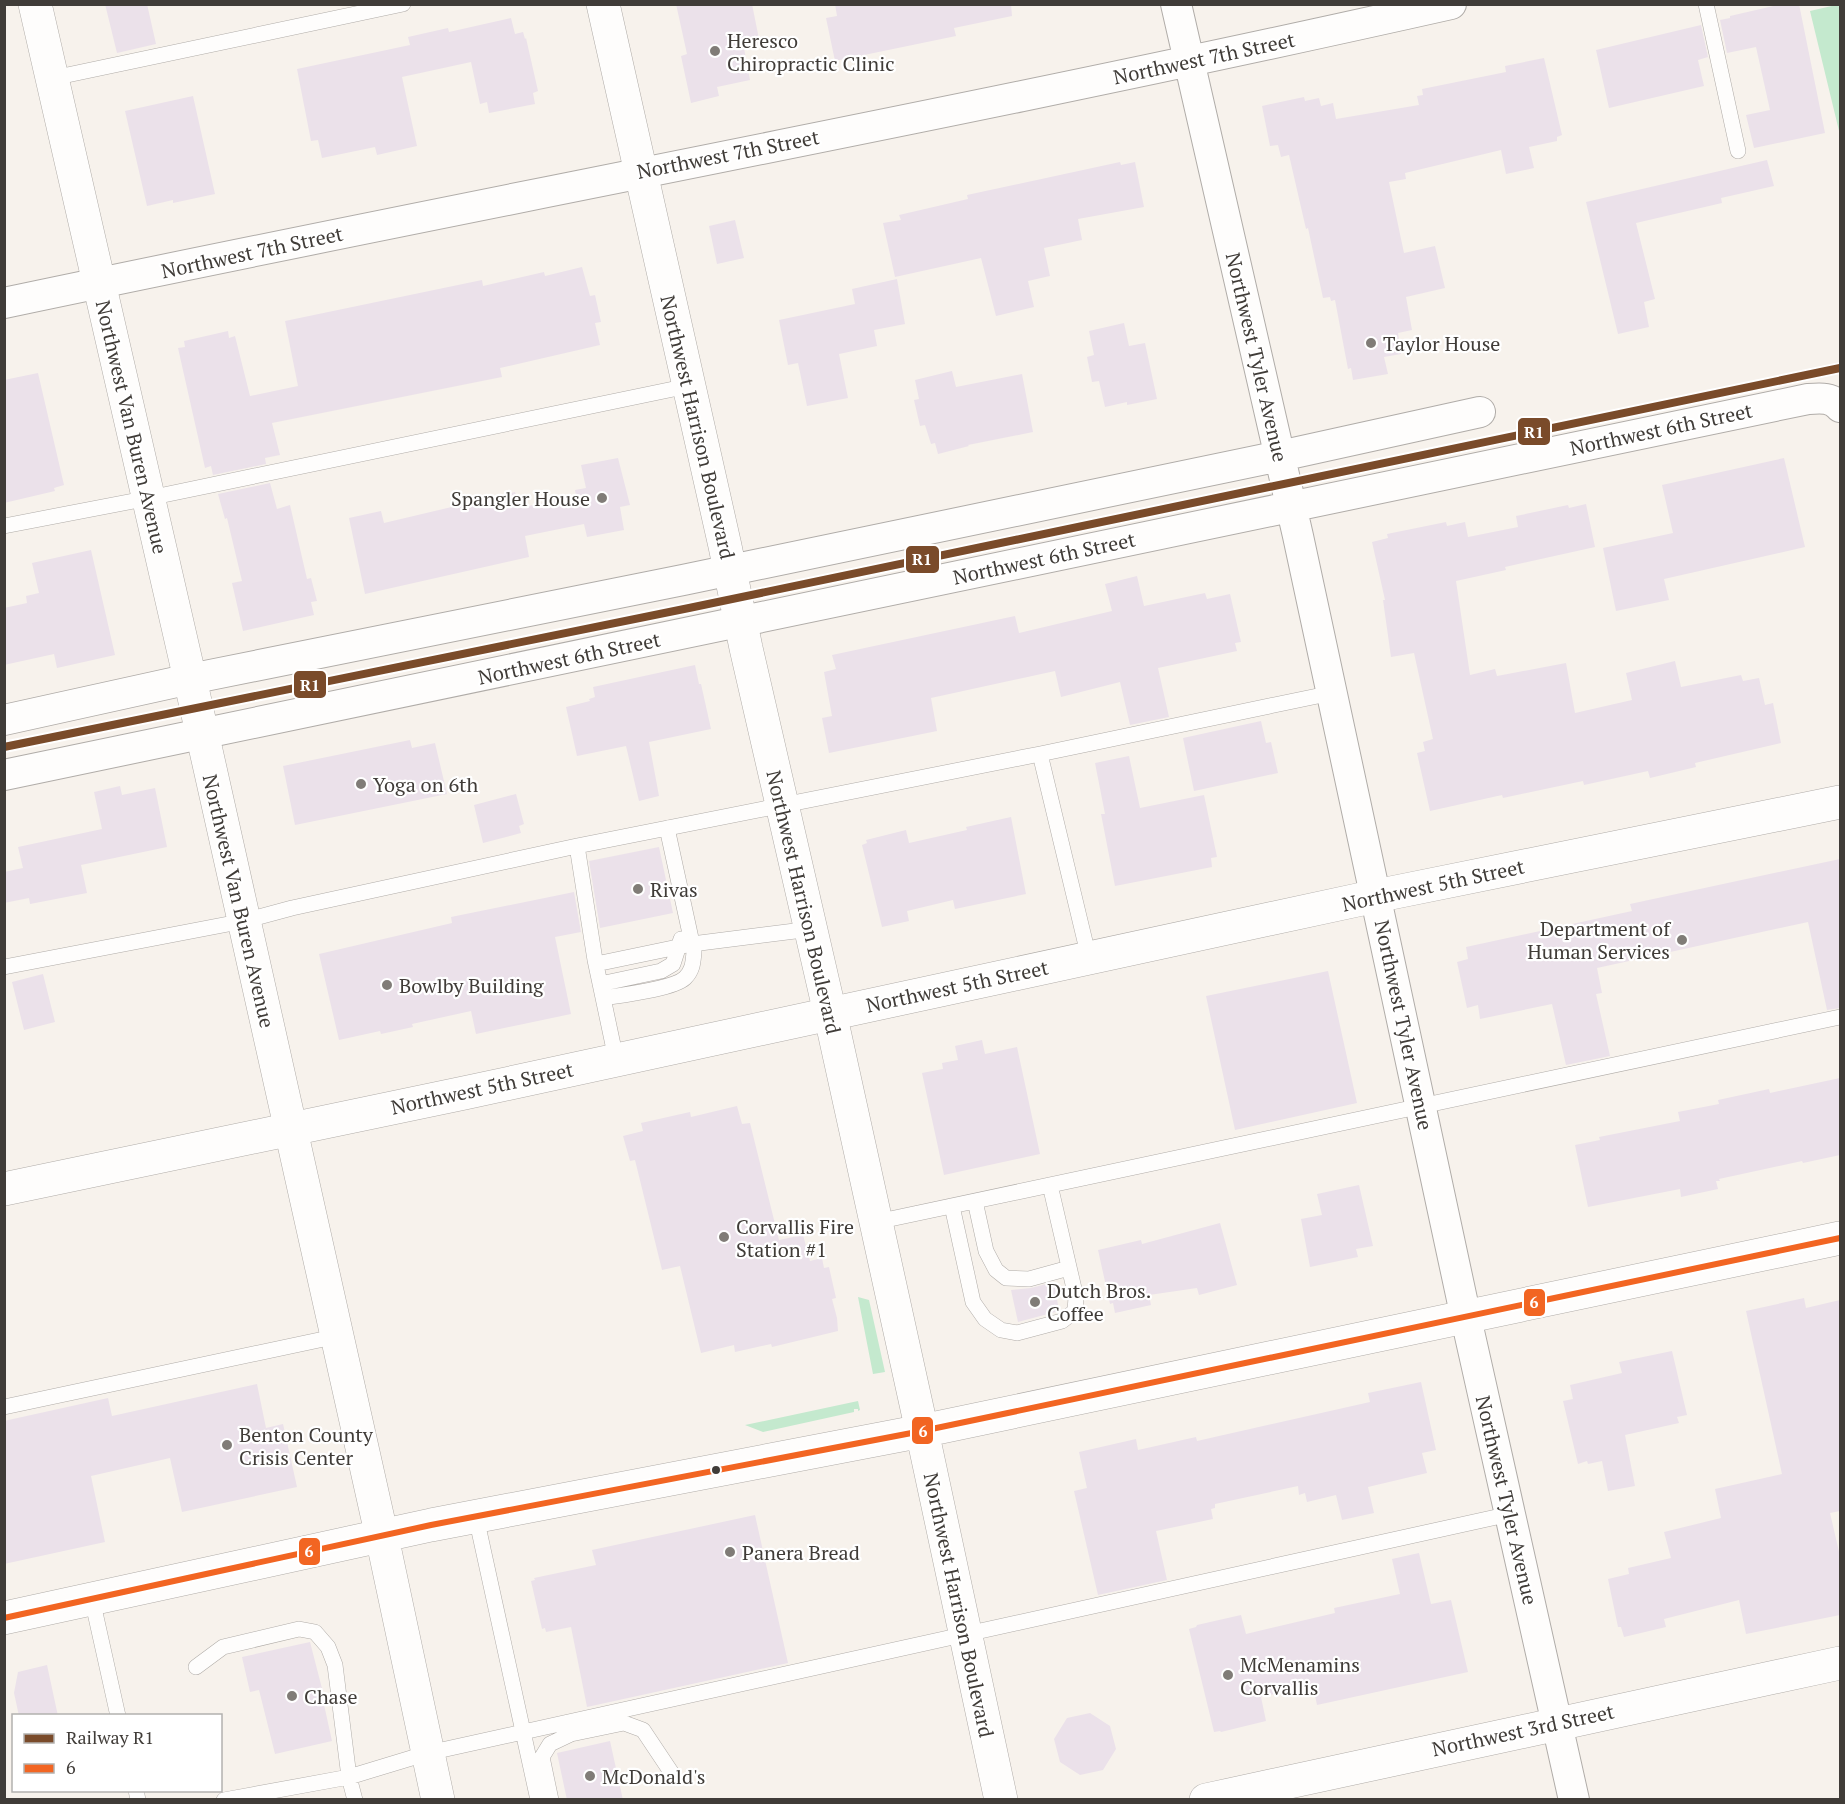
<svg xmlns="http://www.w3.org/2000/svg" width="1845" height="1804" font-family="'PT Serif',serif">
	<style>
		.green { fill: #c4e9ce }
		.building { fill: #ebe1ea }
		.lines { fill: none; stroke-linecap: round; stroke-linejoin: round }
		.lane-casing { stroke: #b0aca8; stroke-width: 16 }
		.street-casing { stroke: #b0aca8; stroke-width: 32 }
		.secondary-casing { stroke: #b0aca8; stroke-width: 34 }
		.primary-casing { stroke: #b0aca8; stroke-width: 34 }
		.highway-casing { stroke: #b0aca8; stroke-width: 34 }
		.lane { stroke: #fefdfc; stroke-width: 15 }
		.street { stroke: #fefdfc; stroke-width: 30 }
		.secondary { stroke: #fefdfc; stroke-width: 33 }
		.primary { stroke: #fefdfc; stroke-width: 33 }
		.highway { stroke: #fefdfc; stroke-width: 33 }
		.bus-1-casing { stroke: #fff; stroke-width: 10 }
		.bus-1 { stroke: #f26522; stroke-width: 6 }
		.rail-1-casing { stroke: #fff; stroke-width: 12 }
		.rail-1 { stroke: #7a4b2a; stroke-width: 8 }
		.poi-dot { fill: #807c77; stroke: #fff; stroke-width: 2 }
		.bus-dot { fill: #403c38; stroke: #fff; stroke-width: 2 }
		.labels { text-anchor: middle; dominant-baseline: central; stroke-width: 4.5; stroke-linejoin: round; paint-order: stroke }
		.poi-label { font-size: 20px; fill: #403c38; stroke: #fff; text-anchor: start }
		.street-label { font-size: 20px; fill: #403c38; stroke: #fff }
		.line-badge { stroke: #fff; stroke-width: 2 }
		.badge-label { font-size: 16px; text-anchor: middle; font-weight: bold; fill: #fff }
	</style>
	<rect width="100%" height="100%" fill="#f7f2ec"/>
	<path class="green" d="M1836,5H1840V135L1810,11Z
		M858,1297L869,1300L885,1372L873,1374Z
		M858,1401L860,1410L858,1411V1409H854V1412L763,1432L745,1425Z"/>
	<path class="building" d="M105,4H147L156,44L117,53Z
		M676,4H752L760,44L744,48L750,80L717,87L719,96L691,103L681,56L687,54Z
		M835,4H1011L1012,16L954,28L956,36L835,61L826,18L837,16Z
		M1782,4H1799L1825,133L1754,148L1746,115L1770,110L1756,47L1727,53L1720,20L1730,18V16Z
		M511,18L515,34L523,32L525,39L526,38L538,91L533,93L535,104L489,113L487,102L480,104L471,62L402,77L417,146L377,155L375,147L322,158L318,140L311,141L297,69L410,45L408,37L448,28L449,32Z
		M1701,25L1708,57L1698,60L1704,86L1609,108L1596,50Z
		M1544,58L1562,135L1557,137V141L1529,147L1534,168L1506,174L1501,150L1405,173L1406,179L1389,182L1404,253L1435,246L1445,288L1406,297L1412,330L1398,333L1401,354L1384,357L1388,374L1353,380L1351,368L1348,369L1335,300L1331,301L1330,297L1323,298L1308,228L1306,229L1289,155L1281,157L1278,145L1270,146L1262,106L1304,97L1305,101L1319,98L1321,106L1333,103L1336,119L1419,105L1417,96L1423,95L1422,89L1506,72L1505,66Z
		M193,96L215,194L173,203V200L147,206L125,111Z
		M1767,160L1774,186L1721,198L1722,203L1636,223L1655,299L1644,302L1649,327L1618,334L1586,202Z
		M1120,162L1121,165L1135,162L1144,207L1078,219L1082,240L1044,248L1050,276L1028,281L1034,307L996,316L981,258L895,277L883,223L901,220L899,215L968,199L967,195Z
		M735,220L744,258L717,264L709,226Z
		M582,267L590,296L595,295L601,322L595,323L600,345L500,368L502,377L272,423L280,455L265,458L266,464L213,475L211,466L205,468L178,348L185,347L184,341L228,331L229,338L235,336L250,396L298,386L285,321L482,280L483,286L544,272L545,276Z
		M897,279L905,324L874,330L877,346L839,354L848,398L807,406L798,363L788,365L779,320L855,304L852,289Z
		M1124,323L1129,346L1145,343L1157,399L1127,405V402L1105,407L1099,381L1092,382L1087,357L1094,355L1089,331Z
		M952,371L956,387L1022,374L1033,432L968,445L969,446L938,454L935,443L931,444L925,425L920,426L914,400L919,399L915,380Z
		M38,373L64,485L54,488L55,491L4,503V380Z
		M618,458L630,505L620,507L624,530L587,537L584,524L525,536L529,557L365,594L349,518L381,511L384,523L515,492L519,508L576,496L575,490L586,488L581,465Z
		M1784,458L1805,547L1664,579L1669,600L1616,611L1603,548L1673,533L1662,485Z
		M270,483L277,509L290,505L307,579L311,578L317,601L311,602L314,615L243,631L232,583L242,581L227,518L225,519L218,494Z
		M1586,504L1595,547L1505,567L1506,570L1456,581L1470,675L1495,669L1497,676L1566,663L1575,713L1632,700L1626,673L1675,661L1681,687L1741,675L1743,681L1759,678L1765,705L1773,703L1781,743L1695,763L1696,767L1650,778L1648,771L1584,785L1583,781L1503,798L1502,795L1430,811L1417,753L1425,751L1423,742L1433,739L1414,653L1391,657L1383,600H1385L1372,542L1388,538L1387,534L1446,522L1447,526L1465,522L1468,537L1518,527L1516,516L1568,505L1569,508Z
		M91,550L115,655L57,668L54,654L4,665V608L27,603L26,596L39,593L32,563Z
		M1137,576L1144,606L1205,593L1207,599L1230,594L1241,642L1235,643L1237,651L1158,668L1169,717L1130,725L1120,682L1061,697L1055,671L931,698L937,731L829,753L822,718L832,716L824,672L836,669L832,655L1015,616L1019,633L1112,611L1105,584Z
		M695,665L699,684H701L711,729L649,742L659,796L639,801L626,746L577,756L566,707L590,701L589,699L595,697L593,687Z
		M1261,721L1266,743L1271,742L1278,773L1194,791L1183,738Z
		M410,740L412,748L435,743L447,794L295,825L283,766Z
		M1129,756L1140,808L1204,795L1217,857L1211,858L1212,867L1115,886L1101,814H1105L1095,763Z
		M120,786L122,795L155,788L167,847L81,865L87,893L30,904L29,898L4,903V872L23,868L18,847L102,829L94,792Z
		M516,794L524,824L519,826L521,833L483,843L474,805Z
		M1011,817L1026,894L955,909L953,900L907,911L909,921L882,927L862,845L867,843L866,840L906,830L909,843L967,830L966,827Z
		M659,847L673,913L600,928L589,861Z
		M1840,859V1008L1827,1010L1808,922L1597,968L1602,993L1596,994L1610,1056L1566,1065L1552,1004L1480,1019L1478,1005L1467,1008L1457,962L1468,959L1466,947L1632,911L1630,904Z
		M574,892L581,932L555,937L571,1014L476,1034L471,1011L412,1024L413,1027L381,1034L380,1031L339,1040L319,954L452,923L451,917Z
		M1328,971L1357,1103L1235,1130L1206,996Z
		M43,974L55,1022L24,1030L12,982Z
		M982,1040L985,1054L1017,1047L1040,1154L944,1175L922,1073L943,1069L942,1063L958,1060L955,1046Z
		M1840,1078V1155L1803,1163L1802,1161L1719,1179L1720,1181H1716L1718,1189L1681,1197L1680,1189L1588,1207L1575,1145L1600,1140L1599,1137L1680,1121L1678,1112L1719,1104L1718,1100L1769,1089L1770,1093Z
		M737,1106L742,1124L750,1123L779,1240L803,1235L810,1261L822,1258L824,1268L829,1267L836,1298L832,1299L837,1318L838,1331L772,1347L771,1344L735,1352L734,1345L701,1353L680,1266L662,1270L635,1160L630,1161L623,1136L643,1131L641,1123L690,1112L691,1117Z
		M1359,1185L1373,1246L1356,1249L1358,1257L1310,1267L1301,1219L1322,1215L1317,1194Z
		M1220,1223L1237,1285L1199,1295L1197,1288L1149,1295L1151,1305L1115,1313L1113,1303L1110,1304L1098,1250L1141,1240L1142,1244Z
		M1054,1282L1059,1311L1018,1322L1011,1290L1031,1288Z
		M1804,1298L1806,1308L1840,1300V1511L1830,1513L1840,1556V1615L1746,1634L1739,1600L1664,1619L1666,1627L1624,1637L1621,1627H1618L1608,1579L1629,1574L1628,1568L1671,1558L1664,1532L1721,1518L1715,1489L1782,1474L1746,1311Z
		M1672,1351L1687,1415L1677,1417L1679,1423L1625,1435L1635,1486L1608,1491L1602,1461L1588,1464L1587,1461L1578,1464L1563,1401L1573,1399L1570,1385L1622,1373L1619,1362Z
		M1421,1382L1436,1450L1422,1453L1427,1473L1368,1487L1374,1513L1342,1520L1336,1495L1307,1502L1305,1493L1299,1495L1298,1486L1215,1504V1508L1211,1509L1213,1519L1156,1531L1167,1580L1098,1595L1074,1491L1087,1488L1079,1452L1136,1439L1138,1450L1196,1437L1197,1441L1370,1402L1368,1393Z
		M257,1384L266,1428L283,1424L297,1487L182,1512L170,1458L91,1476L105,1542L4,1564V1421L108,1398L112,1416Z
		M755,1515L788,1663L587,1707L571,1627L546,1632L545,1628L542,1629L531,1581L535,1580L534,1578L596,1565L592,1550Z
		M1419,1553L1431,1604L1451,1600L1468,1672L1317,1705L1313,1686L1261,1697L1266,1721L1221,1732L1220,1731L1214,1732L1189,1629L1196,1627L1197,1625L1241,1615L1246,1634L1335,1613L1334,1608L1400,1594L1392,1559Z
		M310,1642L325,1700H323L332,1741L275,1754L259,1690L250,1692L242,1657Z
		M47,1665L58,1716H19L14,1693L18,1672Z
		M1090,1713L1110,1726L1116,1749L1103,1770L1080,1775L1060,1762L1054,1739L1067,1718Z
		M610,1741L623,1800H567L557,1753Z"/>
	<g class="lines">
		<g class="lane-casing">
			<path id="lane" d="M1706,4L1738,151
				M53,78L403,4
				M4,526L149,498L688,386
				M1040,754L1089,958
				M577,846L595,960L616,1059
				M596,964L692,944L811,929
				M4,967L244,921L292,908L577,846L1040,754L1332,693
				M600,984L661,971L673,964L681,939
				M603,998C622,995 673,989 685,978C693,970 693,962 694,952L667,828
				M975,1201L986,1251L996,1270L1006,1278L1029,1279L1069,1268
				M952,1206L973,1302L985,1319L1001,1330L1017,1333L1062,1321L1075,1311L1076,1297L1050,1185
				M876,1222L1840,1017
				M4,1407L338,1336
				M476,1517L538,1800
				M92,1599L118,1716
				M196,1667L223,1647L299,1629L315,1632L328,1647L335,1665L349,1777L355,1800
				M136,1790L138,1800
				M224,1800L349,1777L428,1753L1510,1514
				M551,1800L542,1757L550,1744L571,1734L624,1723L643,1730L675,1778"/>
		</g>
		<g class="street-casing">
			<path id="street" d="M1176,4L1298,536L1466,1318L1574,1800
				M4,303C486,201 971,112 1451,4
				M4,720L190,679L683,580L1280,456L1480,412
				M4,775L1808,399C1821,398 1832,397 1840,407"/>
		</g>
		<g class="secondary-casing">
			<path id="secondary" d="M4,1189L464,1093L1376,896L1840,802"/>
		</g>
		<g class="primary-casing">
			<path id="primary" d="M35,4L190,679L382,1537
				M603,4L725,546L746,648L830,1013L922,1431"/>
		</g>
		<g class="highway-casing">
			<path id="highway" d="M922,1431L1001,1800
				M382,1537L438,1800
				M4,1618L431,1525L922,1431L1840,1238
				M1206,1800L1840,1663"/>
		</g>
		<use href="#lane" class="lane"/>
		<use href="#street" class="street"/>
		<use href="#secondary" class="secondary"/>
		<use href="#primary" class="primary"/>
		<use href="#highway" class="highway"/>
		<g class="bus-1-casing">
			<path id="bus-1" d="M4,1618L431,1525L922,1431L1840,1238"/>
		</g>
		<use href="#bus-1" class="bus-1"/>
		<g class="rail-1-casing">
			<path id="rail-1" d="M4,747L689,608L1840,368"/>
		</g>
		<use href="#rail-1" class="rail-1"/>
	</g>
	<g class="poi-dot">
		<circle cx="715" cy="51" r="6"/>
		<circle cx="1371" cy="343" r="6"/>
		<circle cx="602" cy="498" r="6"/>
		<circle cx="361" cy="784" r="6"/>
		<circle cx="638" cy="889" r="6"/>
		<circle cx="1682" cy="940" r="6"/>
		<circle cx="387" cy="985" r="6"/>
		<circle cx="724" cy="1237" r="6"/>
		<circle cx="1035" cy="1302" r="6"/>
		<circle cx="227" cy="1445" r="6"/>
		<circle cx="730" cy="1552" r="6"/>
		<circle cx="1228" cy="1675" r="6"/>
		<circle cx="292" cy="1696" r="6"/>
		<circle cx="590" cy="1776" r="6"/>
	</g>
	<circle class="bus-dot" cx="716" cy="1470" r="5"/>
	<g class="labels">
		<g class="poi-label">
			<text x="727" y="40">Heresco<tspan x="727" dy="23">Chiropractic Clinic</tspan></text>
			<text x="1383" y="343">Taylor House</text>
			<text x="590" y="498" text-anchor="end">Spangler House</text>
			<text x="373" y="784">Yoga on 6th</text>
			<text x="650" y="889">Rivas</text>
			<text x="1670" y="928" text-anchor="end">Department of<tspan x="1670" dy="23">Human Services</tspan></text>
			<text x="399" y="985">Bowlby Building</text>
			<text x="736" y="1226">Corvallis Fire<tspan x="736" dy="23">Station #1</tspan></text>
			<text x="1047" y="1290">Dutch Bros.<tspan x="1047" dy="23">Coffee</tspan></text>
			<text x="239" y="1434">Benton County<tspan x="239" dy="23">Crisis Center</tspan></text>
			<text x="742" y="1552">Panera Bread</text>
			<text x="1240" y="1664">McMenamins<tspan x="1240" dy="23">Corvallis</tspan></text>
			<text x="304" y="1696">Chase</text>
			<text x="602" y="1776">McDonald's</text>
		</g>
		<g class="street-label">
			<text transform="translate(1204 58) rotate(-12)">Northwest 7th Street</text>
			<text transform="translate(728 154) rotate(-11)">Northwest 7th Street</text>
			<text transform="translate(252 252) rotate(-12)">Northwest 7th Street</text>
			<text transform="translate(1257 357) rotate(77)">Northwest Tyler Avenue</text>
			<text transform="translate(132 427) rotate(77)">Northwest Van Buren Avenue</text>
			<text transform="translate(698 427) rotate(77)">Northwest Harrison Boulevard</text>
			<text transform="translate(1661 429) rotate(-12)">Northwest 6th Street</text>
			<text transform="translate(1044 558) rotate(-12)">Northwest 6th Street</text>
			<text transform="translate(569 658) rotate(-12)">Northwest 6th Street</text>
			<text transform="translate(1433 885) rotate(-12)">Northwest 5th Street</text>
			<text transform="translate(239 901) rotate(77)">Northwest Van Buren Avenue</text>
			<text transform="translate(804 902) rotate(77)">Northwest Harrison Boulevard</text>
			<text transform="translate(957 986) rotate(-12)">Northwest 5th Street</text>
			<text transform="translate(1404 1025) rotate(78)">Northwest Tyler Avenue</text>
			<text transform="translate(482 1088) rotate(-12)">Northwest 5th Street</text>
			<text transform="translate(1507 1500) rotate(77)">Northwest Tyler Avenue</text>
			<text transform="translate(959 1605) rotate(78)">Northwest Harrison Boulevard</text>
			<text transform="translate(1523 1730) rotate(-12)">Northwest 3rd Street</text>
		</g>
	</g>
	<g class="line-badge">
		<rect x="1517" y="417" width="34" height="29" rx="6" fill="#7a4b2a"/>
		<rect x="905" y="545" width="35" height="29" rx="6" fill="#7a4b2a"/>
		<rect x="293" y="670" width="34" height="29" rx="6" fill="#7a4b2a"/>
		<rect x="1523" y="1288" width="23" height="29" rx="6" fill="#f26522"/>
		<rect x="911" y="1416" width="23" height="29" rx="6" fill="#f26522"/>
		<rect x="298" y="1537" width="23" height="29" rx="6" fill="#f26522"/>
	</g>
	<g class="badge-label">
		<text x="1534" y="438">R1</text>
		<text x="922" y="565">R1</text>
		<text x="310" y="691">R1</text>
		<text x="1534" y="1308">6</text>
		<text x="923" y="1437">6</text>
		<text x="309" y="1557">6</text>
	</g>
	<rect width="1845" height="1804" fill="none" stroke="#403c38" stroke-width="12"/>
	<rect x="12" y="1714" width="210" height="78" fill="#ffffff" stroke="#b3b1af" stroke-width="1.5"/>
	<rect x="24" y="1734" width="30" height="9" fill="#7a4b2a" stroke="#b3b1af" stroke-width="1.5"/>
	<text x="66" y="1744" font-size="18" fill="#403c38">Railway R1</text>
	<rect x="24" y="1764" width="30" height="9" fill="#f26522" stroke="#b3b1af" stroke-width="1.5"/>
	<text x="66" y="1774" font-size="18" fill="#403c38">6</text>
</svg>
